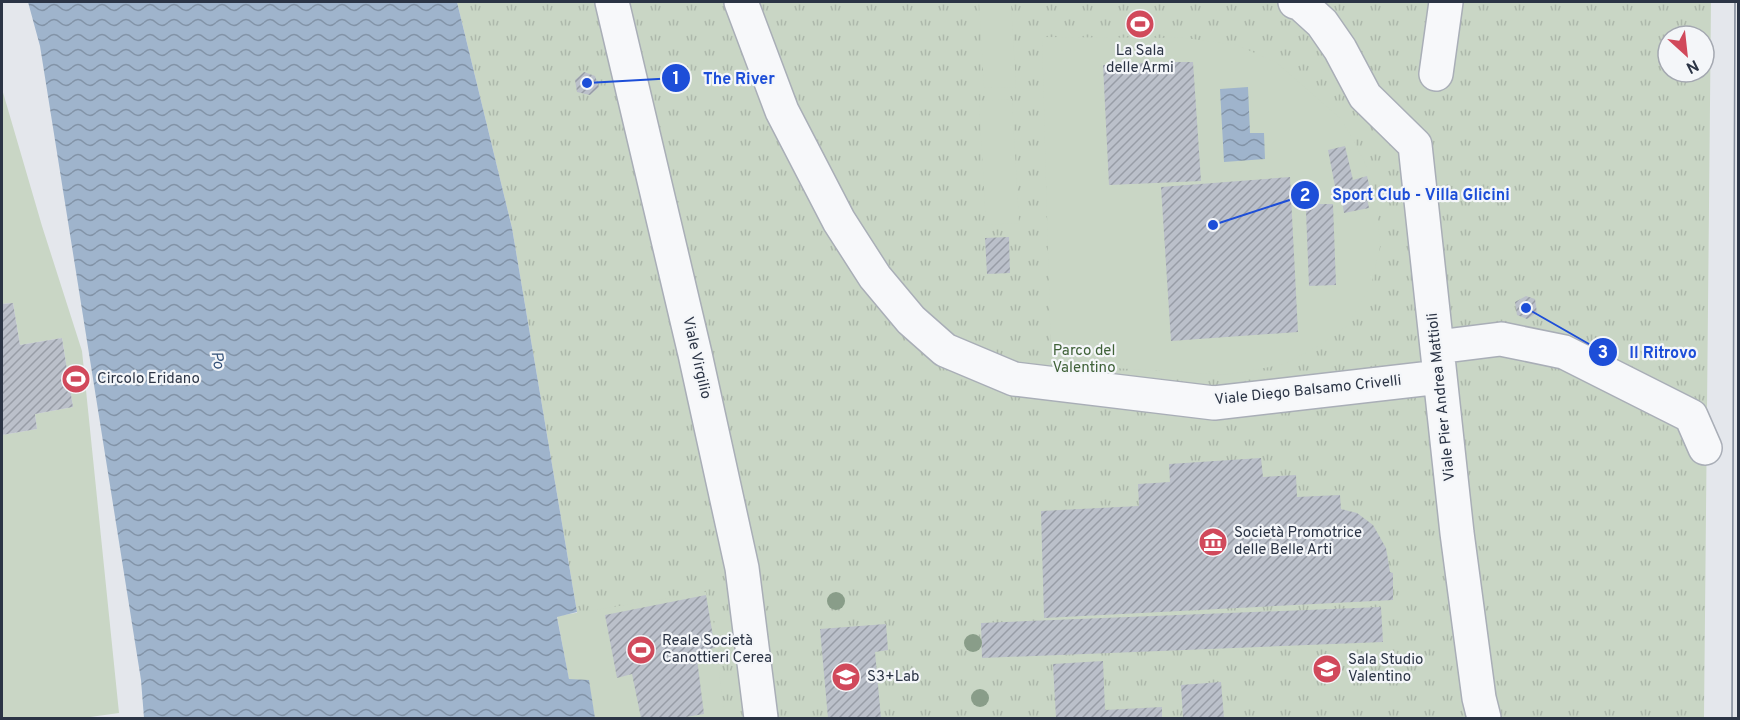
<svg xmlns="http://www.w3.org/2000/svg" width="1740" height="720" font-family="Overpass,sans-serif">
	<style>
		.grass { fill: url(#grass-tufts); fill-rule: evenodd }
		.pitch { fill: #c9d6c5 }
		.water { fill: url(#water-waves) }
		.building { fill: url(#building-hatch) }
		.lines { fill: none; stroke-linecap: round; stroke-linejoin: round }
		.minor-casing { stroke: #a9aeb7; stroke-width: 36 }
		.minor { stroke: #f7f8fa; stroke-width: 33 }
		.tram { stroke: #7d8696; stroke-width: 1.5 }
		.tree { fill: #899d89 }
		.labels { text-anchor: middle; dominant-baseline: central; stroke-width: 4.5; stroke-linejoin: round; paint-order: stroke }
		.poi-label { font-size: 15px; fill: #2b3445; stroke: #f4f6f9; text-anchor: start }
		.park-label { font-size: 15px; fill: #3f6138; stroke: #f4f6f9 }
		.street-label { font-size: 15px; fill: #2b3445; stroke: #f4f6f9 }
		.water-label { font-size: 16px; font-style: italic; fill: #34527a; stroke: #f4f6f9 }
		.leader { fill: none; stroke: #1d4ed8; stroke-width: 2 }
		.callout-dot { fill: #1d4ed8; stroke: #f4f6f9; stroke-width: 2 }
		.mark-label { font-size: 18px; text-anchor: middle; font-weight: bold; fill: #fff }
		.callout-label { font-size: 16px; text-anchor: middle; font-weight: bold; fill: #1d4ed8; stroke: #f4f6f9; stroke-width: 4.5; stroke-linejoin: round; paint-order: stroke }
	</style>
	<defs>
		<pattern id="grass-tufts" width="24" height="20" patternUnits="userSpaceOnUse" patternTransform="scale(1.5)"><rect width="24" height="20" fill="#c9d6c5"/><path d="M3 7l-1-3M5 7V3M7 7l1-3M15 17l-1-3M17 17v-4M19 17l1-3" fill="none" stroke="#adb8ab"/></pattern>
		<pattern id="water-waves" width="16" height="10" patternUnits="userSpaceOnUse" patternTransform="scale(1.5)"><rect width="16" height="10" fill="#9fb4cc"/><path d="M0 5q4-4 8 0t8 0" fill="none" stroke="#8293a7"/></pattern>
		<pattern id="building-hatch" width="6" height="6" patternUnits="userSpaceOnUse" patternTransform="scale(1.5)"><rect width="6" height="6" fill="#bbc0ca"/><path d="M-1 1l2-2M0 6l6-6M5 7l2-2" fill="none" stroke="#989da6"/></pattern>
	</defs>
	<rect width="100%" height="100%" fill="#e4e7ec"/>
	<path class="grass" d="M457,2H1711L1704,718H595L589,681L569,680L577,612L512,228ZM1668,36H1704V72H1668Z"/>
	<path class="pitch" d="M979,2H1011L1016,87L984,88Z
		M1042,37L1185,38L1237,45L1277,63L1341,119L1354,141L1368,170L1377,202L1380,247L1371,286L1347,326L1320,345L1285,364L1227,375L1098,367L1051,358Z
		M2,89L42,226L82,351L119,713L83,718H2V435L37,429L35,414L73,407L62,338L20,345L13,303L2,304Z
		M1012,99L1019,223L986,225L979,101Z
		M706,592L719,644L717,657L725,718H595L589,681L569,680L557,616Z"/>
	<path class="water" d="M28,2H457L512,228L577,612L557,617L569,679L589,680L595,718H144L141,680L40,46Z
		M1248,87L1250,133H1264L1265,159L1224,162L1220,89Z"/>
	<path class="building" d="M1167,62H1193L1201,181L1109,185L1103,65Z
		M584,72L595,76L599,87L590,95L577,92L575,80Z
		M1345,146L1353,180L1367,176L1372,197L1367,198L1369,208L1344,213L1342,201L1338,202L1328,150Z
		M1290,177L1298,332L1171,341L1161,187Z
		M1305,186H1318L1319,204H1333L1336,285L1309,286Z
		M1009,237L1010,273L987,274L985,238Z
		M1526,296L1535,299L1537,313L1527,319L1517,315L1515,302Z
		M13,303L20,345L62,338L73,407L35,414L37,429L2,435V304Z
		M1261,458L1263,477L1296,475L1297,497L1340,495L1341,509L1357,513L1373,525L1386,548L1390,572L1393,573V600L1044,618L1041,511L1139,506L1138,484L1170,482L1169,464Z
		M706,595L715,648L696,651L704,714L680,718H641L632,674L617,678L605,615Z
		M1381,607L1383,642L982,658L981,623Z
		M886,624L888,650L875,652L881,718H828L820,629Z
		M1103,661L1105,710L1162,707V718H1056L1053,664Z
		M1221,682L1224,718H1183L1181,685Z"/>
	<g class="lines">
		<g class="minor-casing">
			<path id="minor" d="M612,2L695,354L742,568L761,718
				M741,2L782,111L839,221L875,277L911,320L945,350L1014,379L1214,403L1440,377
				M1295,2L1300,3L1322,23L1340,49L1365,96L1415,145L1457,533L1479,698L1484,718
				M1436,74L1446,2
				M1437,347L1501,339L1564,352L1691,416L1705,448"/>
		</g>
		<use href="#minor" class="minor"/>
		<path class="tram" d="M1732,718L1735,2"/>
	</g>
	<g class="tree">
		<circle cx="836" cy="601" r="9"/>
		<circle cx="973" cy="643" r="9"/>
		<circle cx="980" cy="698" r="9"/>
	</g>
	<defs>
		<g id="stadium-disc" transform="scale(1.5)"><circle r="9.5" fill="#d1495b" stroke="#f4f6f9"/><path d="M0-5a6.5 5 0 1 0 0 10a6.5 5 0 1 0 0-10ZM-3.5-1.8h7v3.6h-7Z" fill="#fff"/></g>
		<g id="museum-disc" transform="scale(1.5)"><circle r="9.5" fill="#d1495b" stroke="#f4f6f9"/><path d="M0-6L6-3V-2H-6V-3ZM-5-1h2V3h-2ZM-1-1h2V3h-2ZM3-1h2V3H3ZM-6 4H6V6H-6Z" fill="#fff"/></g>
		<g id="university-disc" transform="scale(1.5)"><circle r="9.5" fill="#d1495b" stroke="#f4f6f9"/><path d="M0-5L7-2L0 1L-7-2ZM-4 1L0 2.5L4 1V4Q0 6-4 4Z" fill="#fff"/></g>
	</defs>
	<g fill-rule="evenodd">
		<use href="#stadium-disc" x="1140" y="24"/>
		<use href="#stadium-disc" x="76" y="379"/>
		<use href="#museum-disc" x="1213" y="542"/>
		<use href="#stadium-disc" x="641" y="650"/>
		<use href="#university-disc" x="1327" y="669"/>
		<use href="#university-disc" x="846" y="677"/>
	</g>
	<g class="labels">
		<g class="poi-label">
			<text x="1140" y="51" text-anchor="middle">La Sala<tspan x="1140" dy="17">delle Armi</tspan></text>
			<text x="97" y="379">Circolo Eridano</text>
			<text x="1234" y="533">Società Promotrice<tspan x="1234" dy="17">delle Belle Arti</tspan></text>
			<text x="662" y="641">Reale Società<tspan x="662" dy="17">Canottieri Cerea</tspan></text>
			<text x="1348" y="660">Sala Studio<tspan x="1348" dy="17">Valentino</tspan></text>
			<text x="867" y="677">S3+Lab</text>
		</g>
		<g class="park-label">
			<text x="1084" y="351">Parco del<tspan x="1084" dy="17">Valentino</tspan></text>
		</g>
		<g class="street-label">
			<text transform="translate(696 358) rotate(77)">Viale Virgilio</text>
			<text transform="translate(1308 391) rotate(-6)">Viale Diego Balsamo Crivelli</text>
			<text transform="translate(1442 397) rotate(-96)">Viale Pier Andrea Mattioli</text>
		</g>
		<g class="water-label">
			<text transform="translate(217 360) rotate(80)">Po</text>
		</g>
	</g>
	<path class="leader" d="M587 83L676 78M1213 225L1305 195M1526 308L1603 352"/>
	<g class="callout-dot">
		<circle cx="587" cy="83" r="6"/>
		<circle cx="1213" cy="225" r="6"/>
		<circle cx="1526" cy="308" r="6"/>
		<circle cx="676" cy="78" r="15"/>
		<circle cx="1305" cy="195" r="15"/>
		<circle cx="1603" cy="352" r="15"/>
	</g>
	<g class="mark-label">
		<text x="676" y="84">1</text>
		<text x="1305" y="201">2</text>
		<text x="1603" y="358">3</text>
	</g>
	<g class="callout-label">
		<text x="739" y="84">The River</text>
		<text x="1421" y="200">Sport Club - Villa Glicini</text>
		<text x="1663" y="358">Il Ritrovo</text>
	</g>
	<rect width="1740" height="720" fill="none" stroke="#2b3445" stroke-width="6"/>
	<g transform="translate(1686 54) rotate(153)"><circle r="28" fill="#f4f6f9" stroke="#a4a8b1" stroke-width="1.5"/>
	<path d="M0-4.5L10 22L0 15L-10 22Z" fill="#d1495b"/>
	<text y="-9" font-size="16" font-weight="bold" text-anchor="middle" fill="#2b3445">N</text>
	</g>
</svg>
